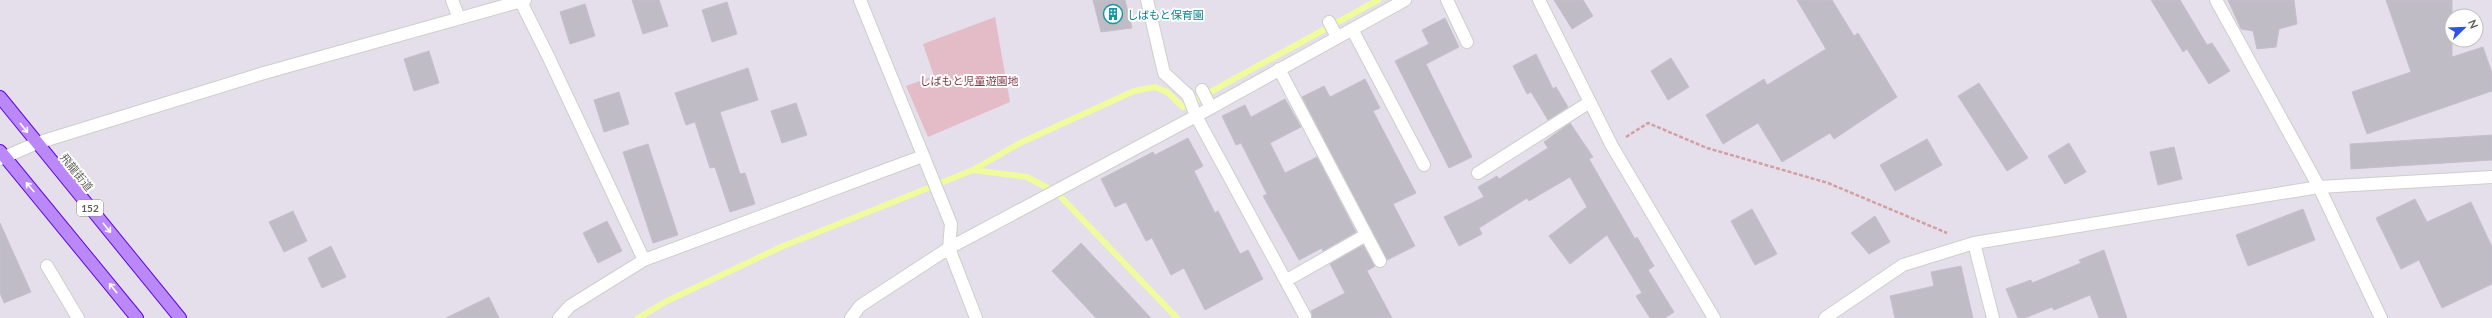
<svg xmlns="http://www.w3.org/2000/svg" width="2492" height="318" font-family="Lato,'Noto Sans JP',sans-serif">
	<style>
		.green { fill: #e3bcc7 }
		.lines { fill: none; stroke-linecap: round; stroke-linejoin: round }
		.stream { stroke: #effc9e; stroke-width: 6 }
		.building { fill: #c0bcc6; stroke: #c5becf }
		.minor-casing { stroke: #cdcfc8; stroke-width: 14 }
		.highway-casing { stroke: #5e06e4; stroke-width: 14 }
		.path { stroke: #d49fa1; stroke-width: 2.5; stroke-dasharray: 4 2; stroke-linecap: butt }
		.minor { stroke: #fff; stroke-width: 12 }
		.highway { stroke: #bb88fa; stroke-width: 12 }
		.oneway { stroke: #fff }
		.labels { text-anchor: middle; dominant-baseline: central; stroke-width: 4; stroke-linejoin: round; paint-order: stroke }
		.shield { fill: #fff; stroke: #8e908a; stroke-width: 1 }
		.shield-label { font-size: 10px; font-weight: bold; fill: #5e6058 }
		.culture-label { font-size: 11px; fill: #0d838f; stroke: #fff; text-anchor: start }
		.park-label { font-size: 11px; fill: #823648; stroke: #fff }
		.street-label { font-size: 11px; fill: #5e6058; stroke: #fff }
	</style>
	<rect width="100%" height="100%" fill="#e5dfeb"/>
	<path class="green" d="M995,17L1010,102L928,137L906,86L934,76L923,44Z"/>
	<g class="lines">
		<path class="stream" d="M973,170L1027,177L1057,193L1177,318
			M638,318L667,301L781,247L973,170L1020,143L1134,91L1155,87L1167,92L1183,107L1378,0"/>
	</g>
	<path class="building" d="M632,0H659L668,26L643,34Z
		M1093,0H1125L1132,28L1101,32Z
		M1554,0H1583L1593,16L1572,29Z
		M1797,0H1832L1854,36L1858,33L1897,97L1834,139L1830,133L1782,162L1758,123L1723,144L1706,115L1764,79L1767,85L1826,49Z
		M2151,0H2180L2207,45L2212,43L2230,71L2209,84L2187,49L2183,52Z
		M2228,0H2294L2297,24L2279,29L2276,47L2257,49L2253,31L2241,29Z
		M2386,0H2452V57L2483,47L2492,73V91L2367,134L2352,92L2411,72Z
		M727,2L737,34L712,42L702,10Z
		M585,4L595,36L570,44L560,12Z
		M1445,18L1459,47L1426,64L1472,157L1449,168L1395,61L1429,44L1422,30Z
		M429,51L439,83L414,91L404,59Z
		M1536,54L1553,89L1556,87L1568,107L1548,120L1531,92L1527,94L1513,66Z
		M1671,58L1689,87L1668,100L1651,71Z
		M748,68L758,100L720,112L740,174L745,173L755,204L730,212L715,167L710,168L695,122L686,125L675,93Z
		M1365,79L1380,108L1373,111L1416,193L1393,204L1415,246L1387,260L1302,97L1324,86L1330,97Z
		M1979,83L2028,158L2007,171L1958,96Z
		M619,92L629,124L604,132L594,100Z
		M1285,99L1301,127L1270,143L1285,173L1317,157L1356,232L1323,251L1322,248L1299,260L1263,196L1267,194L1241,143L1236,145L1222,116L1245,105L1251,117Z
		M796,103L807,135L782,143L771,111Z
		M1570,123L1593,157L1589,159L1635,239L1637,237L1654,266L1648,270L1674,312L1665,318H1650L1636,296L1642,293L1607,235L1570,264L1549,236L1587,207L1570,177L1529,201L1527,198L1479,228L1482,234L1459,246L1444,217L1484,197L1478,187L1497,176L1499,179L1548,148L1544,142Z
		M2492,135V160L2351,169L2350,144Z
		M1188,138L1203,166L1194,171L1215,213L1218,211L1240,254L1248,250L1263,279L1205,310L1184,268L1171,275L1152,238L1146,241L1126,202L1115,207L1101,179L1153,152L1155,155Z
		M1927,139L1942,165L1895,191L1880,165Z
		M2069,143L2086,172L2065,184L2048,156Z
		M648,144L678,235L653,243L623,152Z
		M2174,147L2182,179L2158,185L2150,152Z
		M2415,199L2427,222L2471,202L2492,247V284L2442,308L2419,260L2401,269L2376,218Z
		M1752,209L1777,254L1755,265L1731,221Z
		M2303,209L2315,240L2248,266L2236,235Z
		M293,211L307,241L284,252L269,222Z
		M1875,216L1890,242L1869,254L1851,233Z
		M607,221L622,251L598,263L583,233Z
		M0,223L31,292L4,303L0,293Z
		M1081,243L1151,318H1096L1052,271Z
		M1363,245L1375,266L1367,271L1392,318H1312L1311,311L1345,293L1330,264Z
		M331,246L346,277L322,288L308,258Z
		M2104,250L2127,318H2099L2090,295L2054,310L2052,307L2025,318H2018L2006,289L2031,280L2032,283L2081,263L2079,260Z
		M1961,266L1973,318H1895L1890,296L1934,286L1931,272Z
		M489,297L499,318H446Z"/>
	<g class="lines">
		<g class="minor-casing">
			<path id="minor" d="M452,0L459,18
				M520,0L549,58L644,260
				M860,0L951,224L949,248L976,318
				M1147,0L1164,73L1188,95L1196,116L1305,316
				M1447,0L1467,42
				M1539,0L1612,146L1714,318
				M2216,0L2319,187L2381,318
				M1329,22L1337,37
				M1352,29L1424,165
				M1279,69L1380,261
				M1202,90L1211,108
				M0,159L37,143L264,73L525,0
				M1478,173L1590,102
				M1974,243L1993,318
				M47,266L78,318
				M1287,280L1366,235
				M559,318L570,306L644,260L923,156
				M851,318L860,306L949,248L1196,116L1405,0
				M1825,318L1903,265L1974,243L2319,187L2492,177"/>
		</g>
		<g class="highway-casing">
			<path id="highway" d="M0,97L180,318
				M0,151L137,318"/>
		</g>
		<path class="path" d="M1626,137L1648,123L1707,148L1828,183L1947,233"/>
		<use href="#minor" class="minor"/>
		<use href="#highway" class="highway"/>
	</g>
	<defs><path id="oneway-shaft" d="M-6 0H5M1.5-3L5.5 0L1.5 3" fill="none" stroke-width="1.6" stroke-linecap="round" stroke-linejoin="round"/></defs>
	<g class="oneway">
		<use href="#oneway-shaft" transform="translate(24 128) rotate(51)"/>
		<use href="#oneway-shaft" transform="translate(30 187) rotate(-130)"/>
		<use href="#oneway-shaft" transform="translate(107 228) rotate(51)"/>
		<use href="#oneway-shaft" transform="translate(113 288) rotate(-129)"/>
	</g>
	<defs>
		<g id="building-ring" transform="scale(1)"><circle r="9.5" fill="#fff" stroke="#0f9aa8" stroke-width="1.5"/><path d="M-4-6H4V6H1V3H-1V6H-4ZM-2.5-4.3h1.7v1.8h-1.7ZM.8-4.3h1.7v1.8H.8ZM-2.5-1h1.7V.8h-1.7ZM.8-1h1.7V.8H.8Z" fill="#0f9aa8"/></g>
	</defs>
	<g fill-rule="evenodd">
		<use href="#building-ring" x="1113" y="14"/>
	</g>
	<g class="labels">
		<rect class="shield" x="77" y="200" width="26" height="16" rx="3"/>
		<g class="shield-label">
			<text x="90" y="208">152</text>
		</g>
		<g class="culture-label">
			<text x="1127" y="14">しばもと保育園</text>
		</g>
		<g class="park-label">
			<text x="969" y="80">しばもと児童遊園地</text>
		</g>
		<g class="street-label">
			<text transform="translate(77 172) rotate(51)">飛龍街道</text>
		</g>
	</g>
	<g transform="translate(2464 28) rotate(67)"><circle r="19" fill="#ffffff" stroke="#bfbfbc"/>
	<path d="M0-3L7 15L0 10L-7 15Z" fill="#2d54e4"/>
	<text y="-6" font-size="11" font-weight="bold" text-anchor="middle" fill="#5e6058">N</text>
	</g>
</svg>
